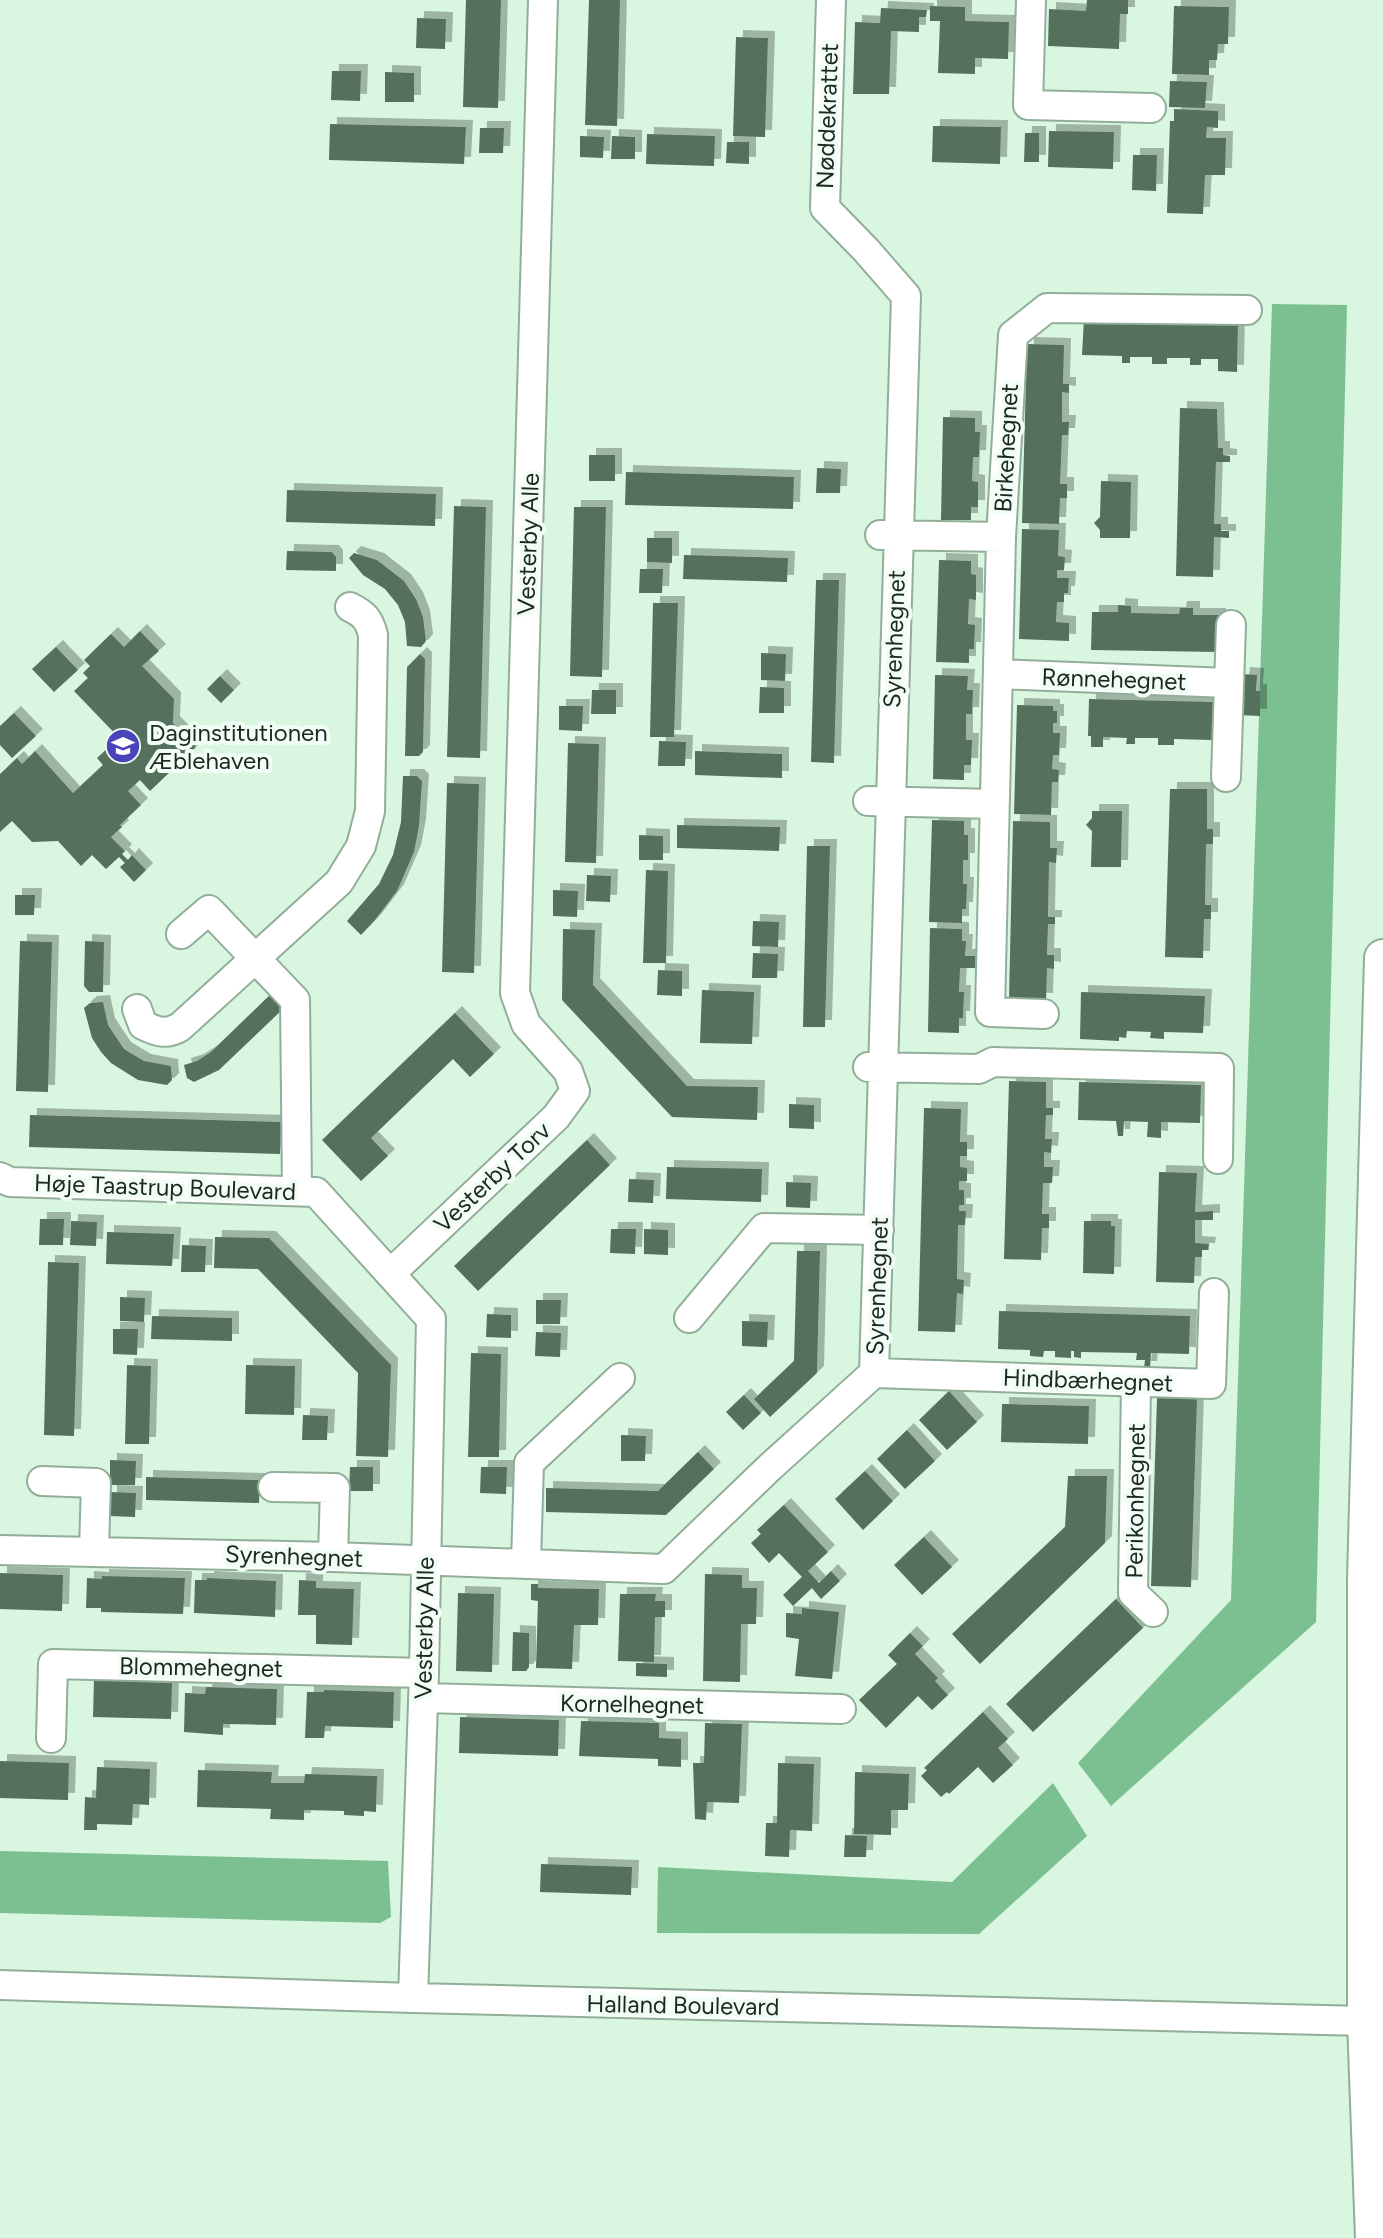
<svg xmlns="http://www.w3.org/2000/svg" width="1383" height="2238" font-family="Figtree,sans-serif">
	<style>
		.forest { fill: #7cc092 }
		.building { fill: #55705d; filter: url(#shadow) }
		.lines { fill: none; stroke-linecap: round; stroke-linejoin: round }
		.minor-casing { stroke: #92ae99; stroke-width: 32 }
		.major-casing { stroke: #92ae99; stroke-width: 40 }
		.minor { stroke: #fff; stroke-width: 28 }
		.major { stroke: #fff; stroke-width: 36 }
		.labels { text-anchor: middle; dominant-baseline: central; stroke-width: 8; stroke-linejoin: round; paint-order: stroke }
		.street-label { font-size: 24px; fill: #1d2820; stroke: #f2fef5 }
		.poi-label { font-size: 24px; fill: #1d2820; stroke: #f2fef5; text-anchor: start }
	</style>
	<defs>
		<filter id="shadow"><feDropShadow dx="7" dy="-7" stdDeviation="0" flood-color="#0004"/></filter>
	</defs>
	<rect width="100%" height="100%" fill="#d8f6e0"/>
	<path class="forest" d="M1272,304L1347,305L1316,1622L1111,1806L1078,1763L1231,1600Z
		M1053,1783L1087,1836L979,1934L657,1933L658,1867L952,1882Z
		M0,1851L388,1861L391,1917L380,1923L0,1913Z"/>
	<path class="building" d="M466,0H501L498,108L463,107Z
		M589,0H620L617,126L585,125Z
		M1087,0H1128V14H1120L1119,49L1048,46L1049,9L1086,11Z
		M930,6L965,7V21L1009,22L1008,59L975,58V74L938,73L940,21H930Z
		M1174,6L1229,7L1228,44H1218L1217,60H1209V75L1172,74Z
		M881,8L927,10L926,17H919V32L891,31L889,94H853L855,22L880,23Z
		M417,18L446,19L445,49L416,48Z
		M736,37L768,38L765,137L733,136Z
		M332,71H361L360,101L331,100Z
		M385,72L414,73V102H385Z
		M1170,81L1207,82L1205,108L1169,107Z
		M1174,109L1218,111V128L1207,127L1206,138H1226L1225,175H1205L1203,214L1167,213L1170,121H1174Z
		M330,124L466,127L464,164L329,160Z
		M933,126L1001,127L1000,164L932,162Z
		M480,128H504L503,153H479Z
		M1049,131L1114,132L1113,169L1048,167Z
		M1025,133H1039V162H1024Z
		M647,134L715,136L714,166L646,164Z
		M580,136L604,137L603,158L580,157Z
		M612,136L635,137V159H611Z
		M727,142H749V164L726,163Z
		M1133,155H1157L1156,191L1132,190Z
		M1084,318L1238,321L1237,372L1218,371V359H1201V365H1190V358H1167V364H1152V357H1130V363H1122V356L1082,355Z
		M1027,344L1064,345L1063,384H1069V393L1062,392V422H1069L1068,435H1062L1060,484H1067V498H1060L1059,524L1022,523Z
		M1180,408L1217,409L1218,448H1223V455L1230,456V462H1216L1214,524H1221V531H1229V538L1214,537L1213,577L1176,576Z
		M943,417L975,418V432H980L979,457H973L972,481L978,482V507H971V520H941Z
		M589,455H615V481H589Z
		M817,468L841,469L840,493H816Z
		M626,472L794,477L793,509L625,505Z
		M1101,481L1131,482L1130,538H1100V530L1094,523L1100,517Z
		M287,490L436,494L435,526L286,522Z
		M454,506L486,507L480,758L447,757Z
		M574,507H606L602,677L570,676Z
		M1022,529L1059,530L1058,556L1065,557L1064,570H1057V578H1069L1068,593H1064V602H1057L1056,622L1069,623V641L1019,639Z
		M647,538H672V563L647,562Z
		M287,551L332,552L336,557V571L286,570Z
		M354,553L377,560L404,581L416,599L423,617L426,641L421,647L407,646L405,622L398,605L385,589L363,575L349,558Z
		M684,555L788,558L787,582L683,579Z
		M939,560L971,561V574L976,575V600L969,599L968,624L975,625L974,649H969V663L936,662Z
		M640,569H663L662,593H639Z
		M816,580H839L834,763L811,762Z
		M653,603H678L674,737H650Z
		M1118,605L1131,606V613L1179,614L1180,608H1193V615H1219V652L1091,650L1092,612H1118Z
		M140,631L159,651L142,666L174,699L173,723L196,747L150,791L140,780L128,791L141,805L120,825L122,827L111,837L125,851L122,854L128,860L132,855L146,870L134,882L120,867L125,863L119,857L106,869L92,855L81,866L58,841L32,842L12,821L0,832V774L17,758L22,764L35,751L73,793L103,765L97,758L109,747L115,754L125,744L74,691L88,678L83,673L90,666L84,660L111,634L124,647Z
		M56,647L78,670L54,692L32,669Z
		M761,653L786,654L785,681L761,680Z
		M420,654L425,659L423,752L419,756H405L407,667Z
		M1243,674L1257,675L1256,691H1260V716L1238,715Z
		M935,675L968,676L967,690H973L972,714H966V740H972L971,765H964V780L933,779Z
		M220,676L234,690L221,703L207,689Z
		M760,687L784,688V713H759Z
		M592,690H616V714H591Z
		M1089,699L1213,702L1212,740L1174,739V745H1158V738H1135V744H1126L1127,738L1103,737V747H1091V736H1088Z
		M1017,705L1053,706V711H1057V723H1053V733H1060L1059,755H1053L1052,769L1059,770L1058,782H1052L1051,815L1014,814Z
		M559,706H583L582,731L559,730Z
		M14,713L36,736L12,758L0,745V726Z
		M659,741L686,742L685,766H658Z
		M568,743L599,744L596,863L565,862Z
		M695,751L782,754V778L695,775Z
		M403,776H417L422,781L419,826L414,852L397,891L375,920L361,935L347,921L379,884L393,855L401,822Z
		M447,783L479,784L474,973L442,972Z
		M1170,789H1207V829H1213V844H1206L1205,905H1211V919H1204L1203,958L1165,957Z
		M1092,811H1122L1121,867H1091L1092,831L1086,825L1092,818Z
		M932,820L964,821V835H968V860H963V884H967L966,909H962V923L929,922Z
		M1013,821L1050,822V848H1057L1056,863L1049,862L1048,917H1055V924H1048L1047,955H1054V969L1047,968L1046,1000L1009,999Z
		M677,825L780,827L779,851L677,848Z
		M639,835L663,836V860H639Z
		M807,846H830L825,1027H803Z
		M646,870L668,871L666,963H643Z
		M587,875L611,876L610,902L586,901Z
		M553,890L578,891L577,917L553,916Z
		M15,895H35L34,915H15Z
		M753,921L779,922L778,947L752,946Z
		M930,928L962,929V941H966L965,956H975V968H960L959,992H964L963,1018H959V1033L928,1032Z
		M563,929L595,930L593,985L687,1086L758,1087L757,1120L672,1117L562,1000Z
		M20,941L52,942L48,1092L16,1091Z
		M85,941L104,942L103,992H89L84,986Z
		M753,953L778,954L777,978H752Z
		M658,970L682,971V996L657,995Z
		M702,990L754,992L752,1044L700,1043Z
		M1081,992L1205,996L1203,1033L1164,1032V1039L1150,1038L1151,1032L1127,1031L1126,1038L1119,1037V1041L1080,1039Z
		M272,993L285,1007L219,1070L194,1082L187,1078L184,1065L197,1061L211,1052Z
		M103,1002L108,1025L124,1049L144,1061L171,1066L172,1080L167,1085L138,1080L111,1063L101,1052L92,1038L84,1008L90,1003Z
		M455,1013L494,1054L470,1077L453,1059L371,1138L388,1156L361,1181L322,1140Z
		M1009,1081L1046,1082V1108H1053V1115H1046L1045,1139H1052L1051,1153L1044,1152V1167H1053L1052,1183H1043L1042,1214H1049V1228H1042L1041,1260L1004,1259Z
		M1079,1082L1201,1085L1200,1123L1161,1122V1138L1147,1137L1148,1122L1124,1121L1123,1136H1118L1116,1121L1078,1120Z
		M789,1104L814,1105V1129L789,1128Z
		M924,1108L961,1109L960,1142H967V1156H960V1167L967,1168V1181H959V1190H964V1205H959V1211H966L965,1225H958L957,1279L964,1280L963,1294L957,1293L955,1332L918,1331Z
		M30,1115L281,1122L280,1154L29,1147Z
		M587,1140L610,1165L478,1291L454,1266Z
		M667,1167L762,1169L761,1202L666,1199Z
		M1159,1172L1197,1173L1195,1212L1213,1211V1220H1195V1243L1209,1244L1208,1250H1202V1257H1195L1194,1283L1156,1282Z
		M629,1179L654,1180L653,1203L628,1202Z
		M786,1182L811,1183L810,1208L786,1207Z
		M40,1219H64L63,1245H39Z
		M71,1221L97,1222L96,1246L70,1245Z
		M1084,1221H1111V1226H1115L1114,1274L1083,1273Z
		M611,1229H636L635,1254L610,1253Z
		M644,1229L668,1230V1255L644,1254Z
		M107,1232L174,1234L172,1266L106,1264Z
		M215,1237L269,1238L391,1365L388,1457L356,1456L358,1373L258,1269L214,1268Z
		M182,1245L206,1246L205,1272H181Z
		M797,1251H820L817,1373L770,1417L754,1399L794,1361Z
		M48,1262L79,1263L74,1436L44,1435Z
		M120,1297L145,1298L144,1322L120,1321Z
		M536,1300H561L560,1324H536Z
		M999,1311L1190,1316L1189,1354L1151,1353L1150,1368H1144L1145,1360H1136L1137,1353L1081,1352V1358L1074,1357V1351H1071V1358L1055,1357V1351H1044L1043,1357L1030,1356V1350L998,1349Z
		M487,1314L511,1315V1338L486,1337Z
		M152,1316L232,1318V1341L151,1339Z
		M742,1321L768,1322L767,1347L742,1346Z
		M113,1329H138L137,1355L113,1354Z
		M536,1332L561,1333L560,1357L535,1356Z
		M471,1353L501,1354L499,1457H468Z
		M127,1365L151,1366L149,1444H125Z
		M246,1365L295,1366L294,1415L245,1414Z
		M949,1391L977,1422L947,1450L919,1420Z
		M744,1395L761,1413L743,1430L726,1412Z
		M1157,1398L1197,1399L1191,1587L1151,1586Z
		M1002,1404L1089,1406L1088,1444L1001,1442Z
		M303,1415L328,1416L327,1440H302Z
		M907,1430L935,1461L905,1489L877,1459Z
		M621,1435L646,1436L645,1461H621Z
		M698,1452L714,1469L666,1515L546,1512V1488L658,1491Z
		M110,1460L136,1461L135,1485H110Z
		M350,1467H373V1491H349Z
		M481,1467H507L506,1494L480,1493Z
		M865,1471L893,1501L863,1530L835,1499Z
		M1068,1476H1107L1105,1543L980,1664L952,1634L1065,1527Z
		M146,1477L260,1480L259,1503L146,1500Z
		M110,1492L136,1493L135,1517L110,1516Z
		M784,1505L828,1552L808,1571L819,1583L831,1571L840,1581L821,1599L812,1588L793,1606L783,1595L802,1577L779,1553L769,1563L751,1543L761,1534L757,1530Z
		M924,1537L952,1567L922,1595L894,1565Z
		M0,1573L63,1575L62,1611L0,1609Z
		M705,1574L742,1575V1588H757L756,1624H741L740,1682L703,1681Z
		M102,1576L185,1578L183,1614L101,1612V1608H86L87,1578L102,1579Z
		M207,1578L276,1581L275,1617L194,1613L195,1580H207Z
		M299,1580L316,1581V1588L354,1589L352,1645L316,1644V1615H298Z
		M531,1584H538V1588L599,1589L598,1625H574L572,1669L536,1668L538,1601L531,1600Z
		M458,1593L494,1594L492,1672L456,1671Z
		M620,1594H656L655,1601H665V1617H655L654,1662L618,1661Z
		M1116,1599L1143,1628L1033,1732L1006,1704Z
		M802,1608L839,1612L832,1679L795,1676L799,1639L786,1637V1613L802,1614Z
		M513,1632L529,1633V1667L526,1671H512Z
		M910,1633L923,1646L915,1654L938,1678L935,1681L948,1695L932,1710L918,1696L886,1728L859,1700L897,1664L888,1655Z
		M636,1663L667,1664V1677L636,1676Z
		M94,1680L172,1683L171,1719L93,1717Z
		M206,1687L277,1689L276,1725L223,1724V1735L184,1732L185,1693L205,1694Z
		M324,1690L394,1692L393,1728L325,1726L324,1738H305L307,1692H324Z
		M983,1712L1008,1739L998,1748L1013,1765L993,1783L978,1767L949,1794L947,1792L941,1797L921,1776L927,1770L924,1768Z
		M460,1717L559,1720L558,1756L459,1753Z
		M581,1721L659,1723V1738L681,1739V1767L658,1766V1759L579,1756Z
		M705,1723L742,1724L739,1803L707,1802L706,1820L695,1819L693,1763H704Z
		M0,1761L69,1763L68,1800L0,1798Z
		M778,1763L814,1764L812,1831L790,1830L789,1857L765,1856L766,1823H777Z
		M97,1767L150,1769L149,1805L133,1804L132,1825L97,1824V1830H84L85,1797L96,1798Z
		M198,1770L272,1772L271,1783H304L305,1774L377,1776L376,1812L364,1811V1816L344,1815V1811L304,1810V1820L270,1819L271,1809L197,1807Z
		M855,1772L909,1774L908,1810H891V1835L854,1834Z
		M845,1835L867,1836L866,1857H844Z
		M541,1864L632,1867L631,1895L540,1892Z"/>
	<g class="lines">
		<g class="minor-casing">
			<path id="minor" d="M1031,0L1028,105L1151,108
				M880,535L1001,537
				M999,674L1229,683
				M1226,777L1231,625
				M868,801L994,804
				M181,934L209,910L295,1000L297,1190
				M137,1009L143,1025C157,1032 166,1035 180,1027L339,882L361,846L370,811L373,635C369,619 364,614 350,607
				M1044,1014L990,1012L1001,537L1013,335L1047,308L1247,310
				M868,1067L979,1069L993,1062L1219,1068L1218,1159
				M0,1177L10,1182L316,1192L431,1319L424,1673L413,1998
				M390,1274L556,1117L575,1091L568,1071L526,1024L515,993L543,0
				M689,1318L764,1228L879,1230
				M874,1373L1211,1384L1214,1293
				M1136,1382L1133,1593L1153,1612
				M42,1481L96,1483L94,1551
				M273,1487L335,1488L333,1557
				M0,1550L333,1557L664,1569L769,1468L874,1373L906,296L866,250L825,208L831,0
				M526,1563L529,1463L620,1378
				M423,1698L841,1709
				M51,1738L53,1664L424,1673
				M0,1985L413,1998L1366,2021"/>
		</g>
		<g class="major-casing">
			<path id="major" d="M1374,2238L1366,2021V1579L1383,958"/>
		</g>
		<use href="#minor" class="minor"/>
		<use href="#major" class="major"/>
	</g>
	<defs>
		<g id="school-disc" transform="scale(1.8)"><circle r="9.5" fill="#4a44ba" stroke="#f2fef5"/><path d="M0-5L7-2L0 1L-7-2ZM-4 1L0 2.5L4 1V4Q0 6-4 4Z" fill="#fff"/></g>
	</defs>
	<g fill-rule="evenodd">
		<use href="#school-disc" x="123" y="746"/>
	</g>
	<g class="labels">
		<g class="street-label">
			<text transform="translate(827 116) rotate(-88)">Nøddekrattet</text>
			<text transform="translate(1006 448) rotate(-87)">Birkehegnet</text>
			<text transform="translate(528 544) rotate(-88)">Vesterby Alle</text>
			<text transform="translate(894 639) rotate(-88)">Syrenhegnet</text>
			<text transform="translate(1114 679) rotate(2)">Rønnehegnet</text>
			<text transform="translate(492 1177) rotate(-43)">Vesterby Torv</text>
			<text transform="translate(165 1187) rotate(2)">Høje Taastrup Boulevard</text>
			<text transform="translate(877 1286) rotate(-88)">Syrenhegnet</text>
			<text transform="translate(1088 1380) rotate(2)">Hindbærhegnet</text>
			<text transform="translate(1135 1501) rotate(-89)">Perikonhegnet</text>
			<text transform="translate(294 1556) rotate(2)">Syrenhegnet</text>
			<text transform="translate(424 1628) rotate(-89)">Vesterby Alle</text>
			<text transform="translate(201 1667) rotate(1)">Blommehegnet</text>
			<text transform="translate(632 1704) rotate(1)">Kornelhegnet</text>
			<text transform="translate(683 2005) rotate(1)">Halland Boulevard</text>
		</g>
		<g class="poi-label">
			<text x="149" y="732">Daginstitutionen<tspan x="149" dy="28">Æblehaven</tspan></text>
		</g>
	</g>
</svg>
